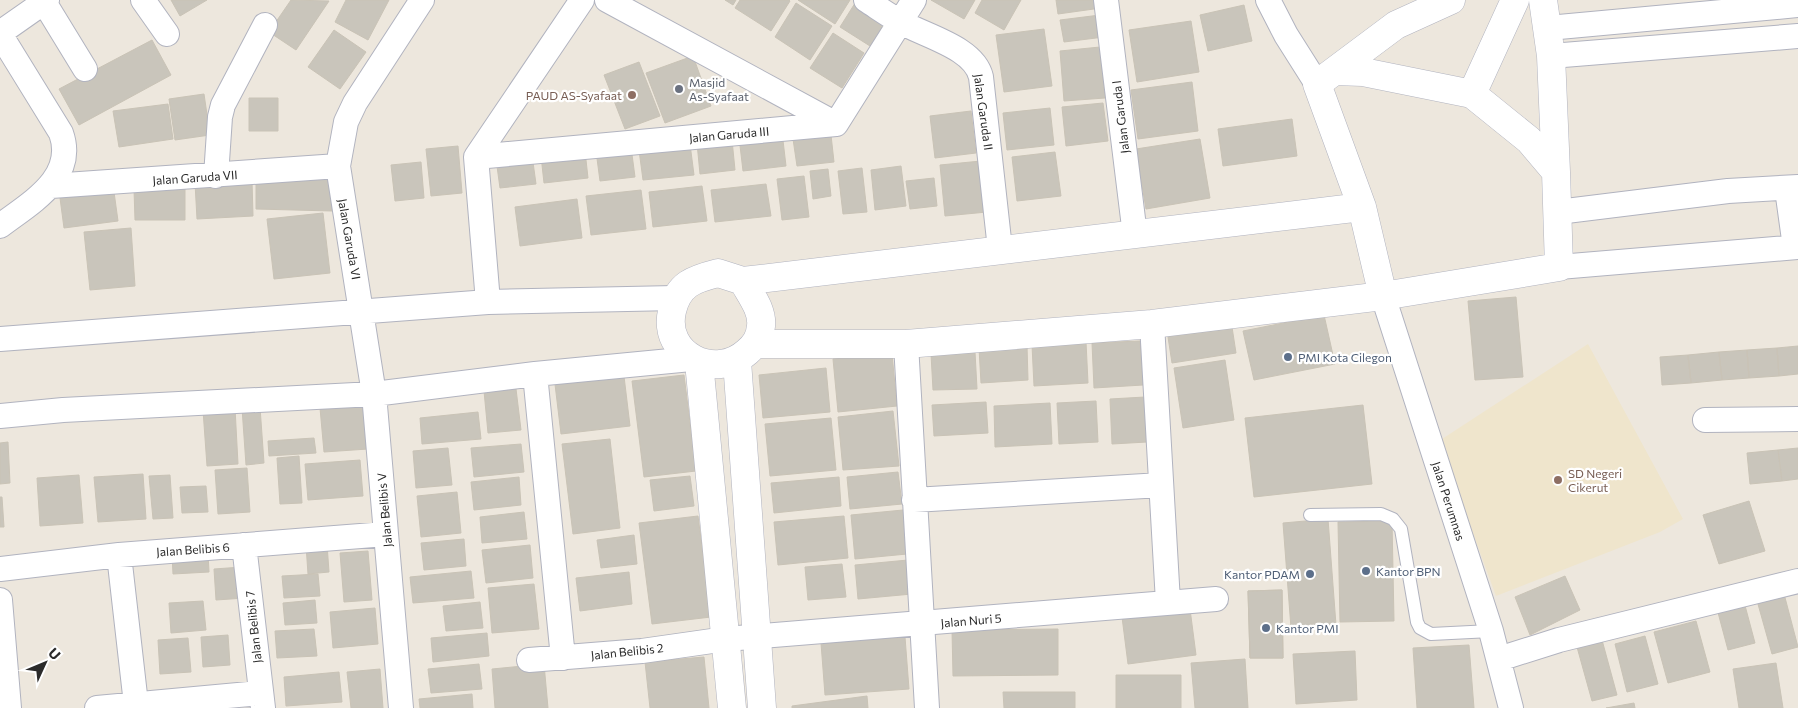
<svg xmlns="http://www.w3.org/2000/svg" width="1798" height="708" font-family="Commissioner,sans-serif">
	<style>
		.education { fill: #efe5cc }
		.building { fill: #c9c5bb; stroke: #c9c3b6 }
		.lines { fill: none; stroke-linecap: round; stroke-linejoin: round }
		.lane-casing { stroke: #b1b3bf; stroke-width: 14 }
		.street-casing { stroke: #b1b3bf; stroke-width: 26 }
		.secondary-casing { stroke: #b1b3bf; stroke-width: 29 }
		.lane { stroke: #fff; stroke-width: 12 }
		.street { stroke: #fff; stroke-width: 24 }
		.secondary { stroke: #fff; stroke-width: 28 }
		.worship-dot { fill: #6b7280; stroke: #fff; stroke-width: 2 }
		.education-dot { fill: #8d6e63; stroke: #fff; stroke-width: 2 }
		.service-dot { fill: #5c6f8a; stroke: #fff; stroke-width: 2 }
		.labels { text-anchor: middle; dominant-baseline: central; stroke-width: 4.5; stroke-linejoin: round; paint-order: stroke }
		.worship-label { font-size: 12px; fill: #5b616d; stroke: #fff; text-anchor: start }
		.education-label { font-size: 12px; fill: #785e54; stroke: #fff; text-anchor: end }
		.street-label { font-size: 12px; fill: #2b2b2b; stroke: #fff }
		.service-label { font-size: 12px; fill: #4e5e75; stroke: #fff; text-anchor: start }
	</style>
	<rect width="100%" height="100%" fill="#ede7dd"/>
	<path class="education" d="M1588,344L1683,519L1660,532L1496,596L1439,441Z"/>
	<path class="building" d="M171,0H207L180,16Z
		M291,0L329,1L296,50L269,32Z
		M346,0H389L368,40L335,22Z
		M725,0H736L733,5Z
		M740,0H789L790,1L771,31L735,8Z
		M798,0H850L835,24Z
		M857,0L888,19L870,46L840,27Z
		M931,0H975L964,19Z
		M982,0H1021L1004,30L975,13Z
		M1056,0H1100L1101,8L1058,14Z
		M796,3L832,26L810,60L775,37Z
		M1244,5L1252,41L1208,51L1200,15Z
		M1100,15L1104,37L1064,42L1060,20Z
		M1191,21L1199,72L1137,82L1129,30Z
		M1044,29L1052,86L1004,92L996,35Z
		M334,30L366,52L340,89L308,67Z
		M833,33L864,53L842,88L810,68Z
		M152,40L171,75L79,125L59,89Z
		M1100,47L1105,98L1064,101L1060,51Z
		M693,56L711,106L665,123L646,73Z
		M639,62L660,116L625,129L604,75Z
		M1192,82L1198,131L1138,139L1131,90Z
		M204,94L210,135L175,140L169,99Z
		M249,98H278V131H249Z
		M1103,103L1108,141L1066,146L1062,107Z
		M168,104L173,139L119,147L113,111Z
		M1050,108L1054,145L1007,150L1003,113Z
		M971,111L976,153L935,158L930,116Z
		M1292,119L1297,156L1223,166L1218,129Z
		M782,132L786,166L743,171L739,137Z
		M831,135L834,162L797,166L793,139Z
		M1200,139L1210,198L1146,209L1136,149Z
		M732,140L735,170L700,174L697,143Z
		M690,144L694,175L643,180L639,150Z
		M458,146L462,193L431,196L426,149Z
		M631,147L635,177L600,181L596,151Z
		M585,151L588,178L544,183L541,156Z
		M1055,152L1061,196L1017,201L1012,157Z
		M532,155L536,184L500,188L496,159Z
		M981,161L987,212L945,216L940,165Z
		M421,162L424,198L395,201L391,165Z
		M901,166L906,206L875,210L871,170Z
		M862,168L867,212L843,214L838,171Z
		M828,169L831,196L813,199L810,171Z
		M804,176L809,217L782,220L777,179Z
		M256,177L333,179L332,211L256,209Z
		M934,178L937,206L910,209L906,181Z
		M252,181L253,216L197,219L195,183Z
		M766,184L771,216L715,222L711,190Z
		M702,186L707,221L653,227L649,192Z
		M134,189H185V220H135Z
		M641,190L646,229L591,235L586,196Z
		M114,192L118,221L64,228L60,198Z
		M577,199L582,238L520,246L515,207Z
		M323,213L330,273L274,279L267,219Z
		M131,228L135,286L90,290L84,232Z
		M1516,297L1523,377L1475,380L1468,301Z
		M1230,314L1236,353L1172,363L1166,324Z
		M1324,315L1335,364L1254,380L1243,331Z
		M1140,341L1143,385L1094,388L1092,343Z
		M1086,342L1088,383L1034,386L1032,345Z
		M1027,346L1028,380L981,383L979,348Z
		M1798,346V374L1779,376L1777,348Z
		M1777,348L1779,376L1749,378L1747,350Z
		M1747,350L1749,378L1722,380L1719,352Z
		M975,352L977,389L933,390L931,354Z
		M1719,352L1722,380L1691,383L1688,355Z
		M892,354L897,406L838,412L833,359Z
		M1688,355L1691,383L1662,385L1660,357Z
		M1225,360L1234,420L1183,428L1174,368Z
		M623,368L630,426L561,434L554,376Z
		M826,368L830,412L763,418L759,375Z
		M684,375L696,471L644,477L632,381Z
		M516,389L521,430L488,433L484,391Z
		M1145,397L1147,442L1112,444L1110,399Z
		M1096,401L1098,442L1059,444L1057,403Z
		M986,402L988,433L934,436L932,405Z
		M1050,403L1052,444L995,447L994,406Z
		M365,405L368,449L324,452L320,408Z
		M1363,405L1372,484L1254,497L1245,418Z
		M260,407L264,463L246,465L242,408Z
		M235,408L238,464L207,466L203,410Z
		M893,411L899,466L843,470L838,417Z
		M478,412L481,439L422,444L420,418Z
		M831,418L836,470L770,476L765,424Z
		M314,438L316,453L269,456L268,441Z
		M610,439L620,528L573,534L562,444Z
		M8,442L10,483L0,484V443Z
		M521,444L524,472L474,477L471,448Z
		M448,448L452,485L416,488L413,451Z
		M1798,448V479L1782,481L1778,450Z
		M1778,450L1782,481L1750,484L1747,453Z
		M299,456L302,503L280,504L277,458Z
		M360,460L363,496L308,500L305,464Z
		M247,468L250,512L218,514L215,470Z
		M898,472L902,504L850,509L847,477Z
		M143,474L146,519L98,522L94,477Z
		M79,475L83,523L40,526L37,478Z
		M170,475L173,518L153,519L149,476Z
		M690,476L694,506L654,511L650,480Z
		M519,477L521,505L474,510L471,482Z
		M839,477L841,506L774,513L771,483Z
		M206,486L208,512L182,513L180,487Z
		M457,492L461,533L421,537L417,496Z
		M0,497H2L4,527H0Z
		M1749,501L1765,551L1719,564L1703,515Z
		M903,510L907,554L855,559L851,515Z
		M524,512L527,539L482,543L480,517Z
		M698,516L711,617L652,624L639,523Z
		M844,516L848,558L778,565L774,522Z
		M1328,519L1336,625L1291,628L1283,523Z
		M1392,521L1394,621L1340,622L1338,522Z
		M634,535L637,564L601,568L597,540Z
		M464,539L466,566L424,570L421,543Z
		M327,544L329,572L308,574L306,545Z
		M530,545L533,578L486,583L482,550Z
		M368,551L372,600L344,602L340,553Z
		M208,553L209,572L173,574L172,555Z
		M908,560L912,594L858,599L855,565Z
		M842,564L846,597L808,600L805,567Z
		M242,567L245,598L216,600L214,569Z
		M471,571L474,598L413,603L410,577Z
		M629,572L632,604L580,611L576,578Z
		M318,574L320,596L284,598L282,576Z
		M1565,576L1580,610L1530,635L1515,597Z
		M534,584L539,629L492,633L488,588Z
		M1282,590L1283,658H1250L1248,591Z
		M1282,590L1283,658H1250L1248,591Z
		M1783,590L1798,647L1772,654L1756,597Z
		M1743,598L1755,643L1728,650L1716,605Z
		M315,600L317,623L285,625L283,603Z
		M203,601L206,630L171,633L169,603Z
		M480,602L483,628L446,631L443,606Z
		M375,608L378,644L333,648L330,612Z
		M1190,609L1196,655L1128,664L1122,617Z
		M1696,621L1710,672L1668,683L1654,632Z
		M314,629L317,656L277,658L275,631Z
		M1058,629V675L953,676L952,630Z
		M487,633L489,656L433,662L431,638Z
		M228,635L230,665L203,667L201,637Z
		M1645,636L1658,684L1627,692L1615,644Z
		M905,637L909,689L825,695L821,643Z
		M188,638L191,672L160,674L158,640Z
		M1602,640L1617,695L1592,701L1577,647Z
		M1469,645L1474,708H1417L1413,648Z
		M1355,651L1357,700L1296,704L1293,654Z
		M704,657L709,708H650L645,662Z
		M1245,659L1248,708H1195L1191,663Z
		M1776,663L1783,708H1739L1733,669Z
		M479,664L482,689L431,693L428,669Z
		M544,664L548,708H495L492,669Z
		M380,669L383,708H351L347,672Z
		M339,672L342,702L286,706L284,677Z
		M1116,675H1181V708H1116Z
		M1003,692H1075V708H1004Z
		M472,694L473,708H420L419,699Z
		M867,696L868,708H792V706Z
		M1634,703L1635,708H1606Z"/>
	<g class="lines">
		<g class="lane-casing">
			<path id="lane" d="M1310,515L1381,514L1393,519L1401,529L1417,622L1420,628L1431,634L1491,631"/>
		</g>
		<g class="street-casing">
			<path id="street" d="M143,0L167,34
				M607,0L836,124
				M866,0C877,7 888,15 899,21C924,36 974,47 981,77L1000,249
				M1106,0L1135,235
				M1268,0L1286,35L1317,84
				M44,2L85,69
				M1548,28L1798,5
				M0,33L47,0
				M0,34L61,133C77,178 30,203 0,226
				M1551,56L1798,36
				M476,157L836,124L914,0
				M216,176L220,117L223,105L265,25
				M51,186L338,166
				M1787,189L1795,247
				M1558,212L1728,191L1798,187
				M1559,267L1798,247
				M1383,296L1491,631L1511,708
				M488,302L476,157L582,0
				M1152,324L1168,602
				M0,339L488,302L675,298
				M906,344L927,708
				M535,374L563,658
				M0,416L63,410L374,394L535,374L691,359
				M1705,420L1798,419
				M914,500L1161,485
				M244,545L263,708
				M119,555L136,704
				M0,569L119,555L386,534
				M0,600L9,708
				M1499,659L1559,640L1798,581
				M529,660L642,651L726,639L1216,599
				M97,708L260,693
				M401,708L374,394L338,166L346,122L355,103L422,0"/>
		</g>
		<g class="secondary-casing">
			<path id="secondary" d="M1543,0L1551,56L1556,172
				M1472,94L1515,0
				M718,273L743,281C750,294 763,310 761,326C760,338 755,345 747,352C715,381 662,355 672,311C678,284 694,279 718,273Z
				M743,281L1362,207
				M1383,296L1362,207L1317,84L1396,25L1451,0
				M756,344H906L1152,324L1383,296L1559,267L1556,172L1529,140L1472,94L1363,72L1335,71
				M737,361L762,708
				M699,362L732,708"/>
		</g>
		<use href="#lane" class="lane"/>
		<use href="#street" class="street"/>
		<use href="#secondary" class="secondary"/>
	</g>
	<circle class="worship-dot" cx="679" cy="89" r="5"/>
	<g class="education-dot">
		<circle cx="632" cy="95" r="5"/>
		<circle cx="1558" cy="480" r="5"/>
	</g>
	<g class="service-dot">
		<circle cx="1288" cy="357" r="5"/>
		<circle cx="1366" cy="571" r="5"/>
		<circle cx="1310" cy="574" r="5"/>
		<circle cx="1266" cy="628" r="5"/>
	</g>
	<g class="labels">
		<g class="worship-label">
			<text x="689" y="82">Masjid<tspan x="689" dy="14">As-Syafaat</tspan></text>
		</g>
		<g class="education-label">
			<text x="622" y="95">PAUD AS-Syafaat</text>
			<text x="1568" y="473" text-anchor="start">SD Negeri<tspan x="1568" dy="14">Cikerut</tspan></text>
		</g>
		<g class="street-label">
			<text transform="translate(984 112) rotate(82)">Jalan Garuda II</text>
			<text transform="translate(1120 117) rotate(-97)">Jalan Garuda I</text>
			<text transform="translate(729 134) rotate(-5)">Jalan Garuda III</text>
			<text transform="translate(195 177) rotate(-4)">Jalan Garuda VII</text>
			<text transform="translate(350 239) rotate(80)">Jalan Garuda VI</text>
			<text transform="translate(1449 501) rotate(72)">Jalan Perumnas</text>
			<text transform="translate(384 510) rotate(-95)">Jalan Belibis V</text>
			<text transform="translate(193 549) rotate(-4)">Jalan Belibis 6</text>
			<text transform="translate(971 620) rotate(-5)">Jalan Nuri 5</text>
			<text transform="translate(253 627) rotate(-96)">Jalan Belibis 7</text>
			<text transform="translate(627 651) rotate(-6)">Jalan Belibis 2</text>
		</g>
		<g class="service-label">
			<text x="1298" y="357">PMI Kota Cilegon</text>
			<text x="1376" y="571">Kantor BPN</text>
			<text x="1300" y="574" text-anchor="end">Kantor PDAM</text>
			<text x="1276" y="628">Kantor PMI</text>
		</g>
	</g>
	<g transform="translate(45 663) rotate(46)" stroke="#ffffff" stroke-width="4" paint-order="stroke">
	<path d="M0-4L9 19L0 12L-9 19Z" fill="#2b2b2b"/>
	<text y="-8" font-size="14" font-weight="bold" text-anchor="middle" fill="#2b2b2b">U</text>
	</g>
</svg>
